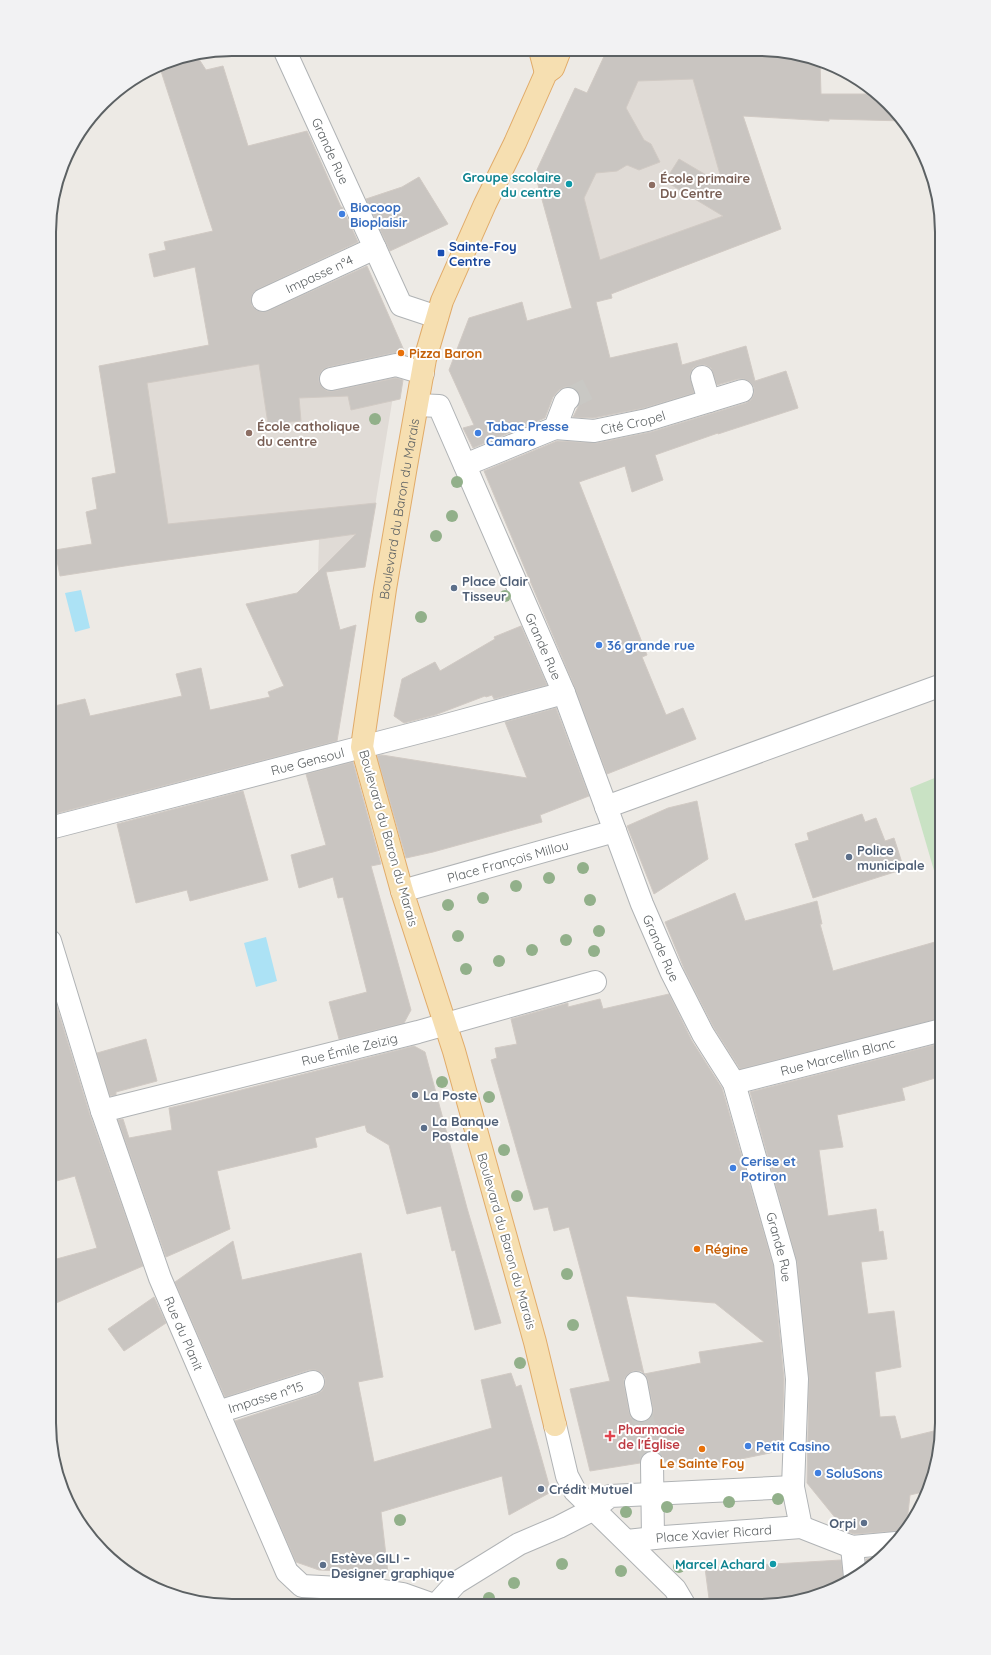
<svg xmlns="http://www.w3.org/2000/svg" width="991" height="1655" font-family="Quicksand,sans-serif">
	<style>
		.education { fill: #e0dbd6 }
		.green { fill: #c9e2c4 }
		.water { fill: #ace2f5 }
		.building { fill: #c9c5c1; stroke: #d1cac4; fill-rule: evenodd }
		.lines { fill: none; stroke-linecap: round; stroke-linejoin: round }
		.minor-tunnel { stroke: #c9c8c4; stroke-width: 22; stroke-dasharray: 22 11; stroke-linecap: butt }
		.minor-casing { stroke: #b0b3b5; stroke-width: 24 }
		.major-casing { stroke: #e1ab69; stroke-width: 24 }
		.minor { stroke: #fff; stroke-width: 22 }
		.major { stroke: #f6dfb1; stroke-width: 22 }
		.tree { fill: #92b08a }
		.culture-dot { fill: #0f9aa8; stroke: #fff; stroke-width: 1.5 }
		.education-dot { fill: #8d6e63; stroke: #fff; stroke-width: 1.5 }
		.shop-dot { fill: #3f7fe0; stroke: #fff; stroke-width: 1.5 }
		.transit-dot { fill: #1a4fb4; stroke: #fff; stroke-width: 1.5 }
		.food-dot { fill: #e8710a; stroke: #fff; stroke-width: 1.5 }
		.service-dot { fill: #5c6f8a; stroke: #fff; stroke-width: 1.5 }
		.health-dot { fill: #e0444e; stroke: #fff; stroke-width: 1.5 }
		.labels { text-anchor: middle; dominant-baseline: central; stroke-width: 4; stroke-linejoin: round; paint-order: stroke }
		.street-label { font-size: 13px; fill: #5c6163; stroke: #fff }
		.culture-label { font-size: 13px; font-weight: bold; fill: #0d838f; stroke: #fff; text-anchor: end }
		.education-label { font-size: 13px; font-weight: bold; fill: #785e54; stroke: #fff; text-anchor: start }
		.shop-label { font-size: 13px; font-weight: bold; fill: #366cbe; stroke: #fff; text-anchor: start }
		.transit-label { font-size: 13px; font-weight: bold; fill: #164399; stroke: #fff; text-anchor: start }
		.food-label { font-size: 13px; font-weight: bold; fill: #c56008; stroke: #fff; text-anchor: start }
		.service-label { font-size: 13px; font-weight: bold; fill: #4e5e75; stroke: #fff; text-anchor: start }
		.health-label { font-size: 13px; font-weight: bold; fill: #be3a42; stroke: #fff; text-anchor: start }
		.rim { fill: none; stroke: #5c6163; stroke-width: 2 }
	</style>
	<rect width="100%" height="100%" fill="#edeae5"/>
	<path class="education" d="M607,50H735L738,99L781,229L611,294L612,298L571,307L535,174L541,161L554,167L549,144L575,88L587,93Z
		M255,336L323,364L327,390L397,372L365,567L318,573L319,539L131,565L99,366Z"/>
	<path class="green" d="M942,775V898L910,788Z"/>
	<path class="water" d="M81,590L90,628L75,632L65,593Z
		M266,937L277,981L256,987L244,943Z"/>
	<path class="building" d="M607,50L783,51L820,61L821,94H878L905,121L829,119V121L743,116L781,229L611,294L612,298L596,302L610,358L677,343L682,365L746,346L755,381L786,371L798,408L718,434V433L655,455L663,480L632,492L625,466L579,482L647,655L642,657L666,715L683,708L696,739L607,774L575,688L484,471L557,441L597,443L651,432L746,403L751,400L754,394V387L750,382L744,379H738L717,385L711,368L705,365H699L693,368L690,374L694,393L644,408L593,418L573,417L580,403V396L577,390L571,387H565L559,390L553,397L545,418L473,448L463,428L474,425L449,370L469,318L522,302L527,321L572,308L535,174L575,88L587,93ZM693,79L723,185L679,159L665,181L723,216L600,260L584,198L596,173L617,171L627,165L639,170L660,162L651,144L644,140L626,108L638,81Z
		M197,56L206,70L223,66L248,146L307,131L341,207H342L358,242L258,289L253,293L251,299L252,306L256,310L262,312L268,311L367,266L406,355L393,353L328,367L322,370L319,376V382L322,387L327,391H333L396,378L403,380L400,399L351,410L348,396L299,398L301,421L268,424L259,364L147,383L168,524L376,503L365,567L326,572L340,630L356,625L337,741L50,815V707L85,699L90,716L182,696L176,674L201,668L210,710L270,697L268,692L284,686L246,604L297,593L356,534L131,565L60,576L55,550L92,544L86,512L97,509L92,478L116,473L99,366L209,345L195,267L154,277L149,254L166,250L164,242L213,231L159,65Z
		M419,177L448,224L390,251L366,199L402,187Z
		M521,626L547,685L494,699L492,695L486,697L485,696L435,715L404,723L394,716L402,679L435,662L440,671L495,639L494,637Z
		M556,708L589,796L540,815L542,822L433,852L406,858L377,756L382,755L527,778L505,722Z
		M353,762L381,864L371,866L411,1010L404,1023L339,1039L329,1002L367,992L343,897L338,898L333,877L299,888L291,855L326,845L306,774Z
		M243,791L268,880L190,901L187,890L136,903L117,824Z
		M697,801L708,859L654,894L627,826L668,808Z
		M862,814L865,822L876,818L885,841L894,838L904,869L813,898L795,844L809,840L807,833Z
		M735,893L745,921L817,901L822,924H820L833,971L942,940V1018L740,1069L714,1028L685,971L665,922Z
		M50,994H53L90,1115L143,1266L49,1306V1261L97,1248L75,1176L49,1183Z
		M669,994L692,1041L722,1088L773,1265L784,1379L782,1445L770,1453L726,1462H664L663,1457L658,1452L651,1451L646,1452L641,1457L640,1463L590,1471L570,1389L610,1381L569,1227L554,1231L548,1207L534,1210L491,1060L497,1058L495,1048L517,1044L511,1019L568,1003V1007L600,999L603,1009ZM626,1296L715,1303L764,1342L699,1352L701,1363L644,1374ZM633,1371H641L646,1375L648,1381L653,1408V1414L649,1419L644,1422H636L631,1418L629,1412L624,1385V1379L628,1374Z
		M146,1039L157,1081L116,1092V1095L110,1096L97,1053Z
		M942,1043V1076L902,1088L905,1100L837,1115L843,1147L819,1150L828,1216L876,1209L879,1232L883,1231L887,1259L861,1262L868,1314L894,1311L901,1367L875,1372L880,1417L895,1416L901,1439L942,1429L932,1482L927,1491L910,1495L906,1531L904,1534L901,1532L895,1531L854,1534L846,1531L807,1483L809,1378L797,1262L750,1092Z
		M414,1046L425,1052L467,1208L501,1323L475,1330L455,1250L452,1251L441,1206L407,1214L389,1145L367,1132L365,1125L315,1138L317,1147L217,1171L230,1229L166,1257L118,1120L123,1119L129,1138L172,1130L169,1108L194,1102Z
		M233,1241L242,1280L361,1253L383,1377L358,1382L374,1462L492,1428L481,1380L511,1373L516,1387L521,1385L551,1492L509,1515L502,1476L381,1512L388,1573L319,1570L296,1562L235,1421L317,1394L322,1391L325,1385V1378L322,1373L316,1370H309L225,1397L175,1282Z
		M154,1297L166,1323L124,1351L108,1329Z
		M882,1557L871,1568L867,1570L866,1559Z
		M841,1560L844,1583L829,1592L759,1606H752L750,1599L710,1606L705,1568Z"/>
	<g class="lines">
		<path class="minor-tunnel" d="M568,399L588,389
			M641,1410L652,1463"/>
		<g class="minor-casing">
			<g id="minor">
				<path id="s1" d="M284,49L401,305L437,317"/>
				<path id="s2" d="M263,300L375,248"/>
				<path d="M702,377L709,401"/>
				<path d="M331,379L396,365L423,373"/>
				<path id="s3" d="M417,405L439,406L564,693L642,904L671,971L703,1034L734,1083L785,1263L797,1379L793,1487L801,1527"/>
				<path id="s4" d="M555,428L594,431L647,420L742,391"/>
				<path d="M465,465L555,428L565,402L568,399"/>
				<path d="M606,807L942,685"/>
				<path id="s5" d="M50,828L443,726L564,693"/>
				<path id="s6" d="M402,891L615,831"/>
				<path id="s7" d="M50,941L102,1111L160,1278L287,1572L302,1586L378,1590L403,1594L434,1605"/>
				<path id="s8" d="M734,1083L942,1030"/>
				<path id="s9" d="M102,1111L418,1032L595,982"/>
				<path d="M636,1383L641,1410"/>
				<path id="s10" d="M218,1412L313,1382"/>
				<path d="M555,1425L567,1476L575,1491L675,1589L685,1606"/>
				<path d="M652,1463L653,1538"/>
				<path id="s11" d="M627,1541L664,1537L801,1527L852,1547L896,1543"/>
				<path d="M852,1547L855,1577"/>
				<path d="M436,1605L456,1583L519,1544L559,1527L594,1509L610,1496L793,1487"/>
			</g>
		</g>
		<g class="major-casing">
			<g id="major">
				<path d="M540,50L546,73"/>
				<path id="s12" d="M555,1425L535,1342L454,1051L402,891L362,747L385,589L406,466L425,359L442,301L485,204L515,143L546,73L553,68L560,50"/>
			</g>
		</g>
		<use href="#minor" class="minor"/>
		<use href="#major" class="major"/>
	</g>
	<g class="tree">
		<circle cx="375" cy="419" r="6"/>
		<circle cx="457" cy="482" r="6"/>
		<circle cx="452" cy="516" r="6"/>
		<circle cx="436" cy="536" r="6"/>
		<circle cx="505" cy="596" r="6"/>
		<circle cx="421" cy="617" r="6"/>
		<circle cx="583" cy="868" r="6"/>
		<circle cx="549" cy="878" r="6"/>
		<circle cx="516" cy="886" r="6"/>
		<circle cx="483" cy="898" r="6"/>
		<circle cx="590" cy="900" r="6"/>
		<circle cx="448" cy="905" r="6"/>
		<circle cx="599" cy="931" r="6"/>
		<circle cx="458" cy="936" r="6"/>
		<circle cx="566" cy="940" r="6"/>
		<circle cx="532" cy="950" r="6"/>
		<circle cx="594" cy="951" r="6"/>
		<circle cx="499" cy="961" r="6"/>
		<circle cx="466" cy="969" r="6"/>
		<circle cx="442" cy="1082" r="6"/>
		<circle cx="489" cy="1097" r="6"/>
		<circle cx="504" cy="1150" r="6"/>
		<circle cx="517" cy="1196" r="6"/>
		<circle cx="567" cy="1274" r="6"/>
		<circle cx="573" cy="1325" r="6"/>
		<circle cx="520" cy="1363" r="6"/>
		<circle cx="778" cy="1499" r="6"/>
		<circle cx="729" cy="1502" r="6"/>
		<circle cx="667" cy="1507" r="6"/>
		<circle cx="626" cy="1512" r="6"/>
		<circle cx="400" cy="1520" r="6"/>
		<circle cx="562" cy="1564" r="6"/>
		<circle cx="679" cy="1567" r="6"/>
		<circle cx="621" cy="1571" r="6"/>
		<circle cx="514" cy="1583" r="6"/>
		<circle cx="489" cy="1598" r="6"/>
	</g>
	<g class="culture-dot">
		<circle cx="569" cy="184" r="4"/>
		<circle cx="773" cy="1564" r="4"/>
	</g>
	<g class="education-dot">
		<circle cx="652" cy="185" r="4"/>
		<circle cx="249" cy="433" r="4"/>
	</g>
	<g class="shop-dot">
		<circle cx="342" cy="214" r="4"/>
		<circle cx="478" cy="433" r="4"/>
		<circle cx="599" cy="645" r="4"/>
		<circle cx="733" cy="1168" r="4"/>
		<circle cx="748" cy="1446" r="4"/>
		<circle cx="818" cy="1473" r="4"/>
	</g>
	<rect class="transit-dot" x="437" y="249" width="8" height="8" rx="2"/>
	<g class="food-dot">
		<circle cx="401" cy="353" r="4"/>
		<circle cx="697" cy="1249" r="4"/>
		<circle cx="702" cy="1449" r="4"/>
	</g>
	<g class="service-dot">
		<circle cx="454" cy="588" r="4"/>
		<circle cx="849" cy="857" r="4"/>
		<circle cx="415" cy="1095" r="4"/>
		<circle cx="424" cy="1128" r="4"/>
		<circle cx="541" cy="1489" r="4"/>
		<circle cx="864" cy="1523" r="4"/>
		<circle cx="323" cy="1565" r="4"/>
	</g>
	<path class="health-dot" d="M608 1430h4v4h4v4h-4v4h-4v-4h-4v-4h4z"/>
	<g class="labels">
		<g class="street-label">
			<text stroke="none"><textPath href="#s1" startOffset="112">Grande Rue</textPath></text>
			<text stroke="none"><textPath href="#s2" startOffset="62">Impasse n°4</textPath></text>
			<text stroke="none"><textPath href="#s4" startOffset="79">Cité Cropel</textPath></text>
			<text stroke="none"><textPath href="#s12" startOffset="946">Boulevard du Baron du Marais</textPath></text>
			<text stroke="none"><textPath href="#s3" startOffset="284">Grande Rue</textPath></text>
			<text stroke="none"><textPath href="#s5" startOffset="266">Rue Gensoul</textPath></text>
			<text transform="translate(389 838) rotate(74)">Boulevard du Baron du Marais</text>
			<text stroke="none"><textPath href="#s6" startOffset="110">Place François Millou</textPath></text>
			<text stroke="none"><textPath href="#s3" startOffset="608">Grande Rue</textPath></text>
			<text stroke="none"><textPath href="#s9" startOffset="255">Rue Émile Zeizig</textPath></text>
			<text stroke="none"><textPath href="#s8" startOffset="107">Rue Marcellin Blanc</textPath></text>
			<text transform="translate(507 1241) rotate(74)">Boulevard du Baron du Marais</text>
			<text stroke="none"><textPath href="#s3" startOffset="932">Grande Rue</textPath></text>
			<text stroke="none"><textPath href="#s7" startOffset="415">Rue du Planit</textPath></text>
			<text stroke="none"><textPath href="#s10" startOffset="50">Impasse n°15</textPath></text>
			<text stroke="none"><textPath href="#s11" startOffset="87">Place Xavier Ricard</textPath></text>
		</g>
		<g class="culture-label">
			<text x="561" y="177">Groupe scolaire<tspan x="561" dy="15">du centre</tspan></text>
			<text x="765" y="1564">Marcel Achard</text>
		</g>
		<g class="education-label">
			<text x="660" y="178">École primaire<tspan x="660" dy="15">Du Centre</tspan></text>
			<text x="257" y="426">École catholique<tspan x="257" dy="15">du centre</tspan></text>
		</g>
		<g class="shop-label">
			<text x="350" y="207">Biocoop<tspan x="350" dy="15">Bioplaisir</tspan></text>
			<text x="486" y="426">Tabac Presse<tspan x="486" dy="15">Camaro</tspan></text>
			<text x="607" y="645">36 grande rue</text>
			<text x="741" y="1161">Cerise et<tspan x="741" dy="15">Potiron</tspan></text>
			<text x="756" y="1446">Petit Casino</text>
			<text x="826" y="1473">SoluSons</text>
		</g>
		<g class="transit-label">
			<text x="449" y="246">Sainte-Foy<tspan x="449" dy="15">Centre</tspan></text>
		</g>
		<g class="food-label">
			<text x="409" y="353">Pizza Baron</text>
			<text x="705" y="1249">Régine</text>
			<text x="702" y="1463" text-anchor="middle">Le Sainte Foy</text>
		</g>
		<g class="service-label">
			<text x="462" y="581">Place Clair<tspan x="462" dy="15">Tisseur</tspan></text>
			<text x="857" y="850">Police<tspan x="857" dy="15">municipale</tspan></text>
			<text x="423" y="1095">La Poste</text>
			<text x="432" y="1121">La Banque<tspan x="432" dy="15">Postale</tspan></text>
			<text x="549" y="1489">Crédit Mutuel</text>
			<text x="856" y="1523" text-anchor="end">Orpi</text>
			<text x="331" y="1558">Estève GILI –<tspan x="331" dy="15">Designer graphique</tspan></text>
		</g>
		<g class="health-label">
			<text x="618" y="1429">Pharmacie<tspan x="618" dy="15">de l'Église</tspan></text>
		</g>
	</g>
	<path d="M0 0H991V1655H0ZM232 56H759A176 176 0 0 1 935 232V1423A176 176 0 0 1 759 1599H232A176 176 0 0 1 56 1423V232A176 176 0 0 1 232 56Z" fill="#f2f2f3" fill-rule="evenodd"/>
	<path class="rim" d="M232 56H759A176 176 0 0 1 935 232V1423A176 176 0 0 1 759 1599H232A176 176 0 0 1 56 1423V232A176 176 0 0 1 232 56Z"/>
</svg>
